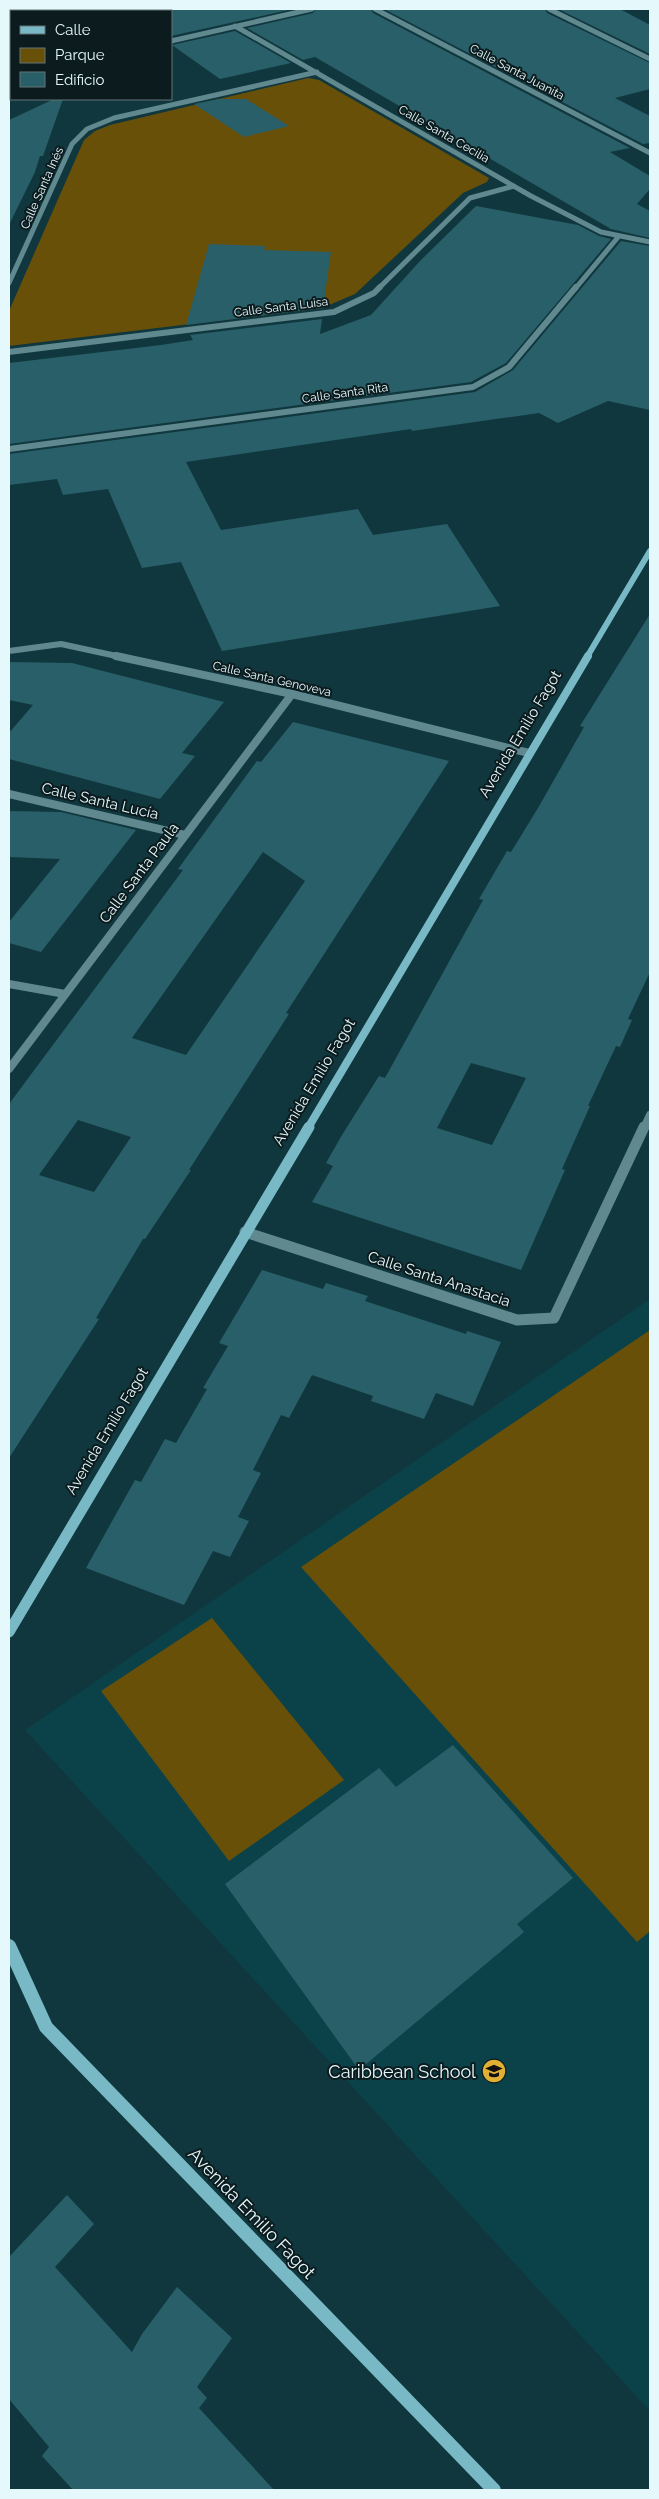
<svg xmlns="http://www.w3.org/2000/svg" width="659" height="2499" font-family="Raleway,sans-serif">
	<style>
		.built { fill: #0b424a }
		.green { fill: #695008 }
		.building { fill: #285f69; fill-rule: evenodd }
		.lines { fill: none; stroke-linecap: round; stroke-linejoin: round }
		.street-far3 { stroke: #60888f; stroke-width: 5 }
		.street-far2 { stroke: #60888f; stroke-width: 6 }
		.street-far1 { stroke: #60888f; stroke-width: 8 }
		.street { stroke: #60888f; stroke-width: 11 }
		.secondary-far3 { stroke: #78b9c5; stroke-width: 6 }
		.secondary-far2 { stroke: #78b9c5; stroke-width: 8 }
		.secondary-far1 { stroke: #78b9c5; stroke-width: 11 }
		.secondary { stroke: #78b9c5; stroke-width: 14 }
		.labels { text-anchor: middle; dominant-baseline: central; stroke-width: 4; stroke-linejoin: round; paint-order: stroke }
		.far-street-label { font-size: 12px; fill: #e5f9fd; stroke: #0c1b1e }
		.street-label { font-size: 15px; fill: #e5f9fd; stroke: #0c1b1e }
		.near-poi-label { font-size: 18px; fill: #e5f9fd; stroke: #0c1b1e; text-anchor: end }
		.near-street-label { font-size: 18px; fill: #e5f9fd; stroke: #0c1b1e }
	</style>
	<rect width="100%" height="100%" fill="#10373d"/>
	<path class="built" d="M650,1299V2411L25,1730Z"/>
	<path class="green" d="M308,78L319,80L489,178L487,182L463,193L355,294L322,308L9,346V311L84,140L95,131L110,125Z
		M650,1330V1931L637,1942L301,1567Z
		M212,1618L344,1780L229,1861L101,1691Z"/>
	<path class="building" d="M132,9H293L171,36V11H136Z
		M316,9H371L373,13L630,148L610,152L650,176V189L637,204L650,211V238L611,229L315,57L303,60L247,28L313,13Z
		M384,9H545L547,13L650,63V89L615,98L650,116V143L643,144Z
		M558,9H620L650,25V54Z
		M235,31L291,63L220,79L172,45Z
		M54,99H63L43,156H40L35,172L9,225V120Z
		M219,99H246L289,126L244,137L194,104Z
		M476,206L578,225L599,236L611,239L506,363L471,382L9,444V363L161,345L193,340L190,335L322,319L320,334L371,315L420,261Z
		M621,241L650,246V410L608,401L558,423L539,413L412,431L411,429L186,462L221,530L358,509L373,535L447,524L500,606L222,651L181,562L142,568L108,489L63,495L57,479L9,485V454L475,392L513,370Z
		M209,244L265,246L264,250L331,252L323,308L186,325Z
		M650,614V972L628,1019L632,1020L620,1047L616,1046L588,1106H590L562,1169L565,1170L521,1270L312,1202L333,1166L326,1163L342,1135L379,1076L385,1078L483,900L479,899L507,851L511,852L538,808L584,727L580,726ZM471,1063L526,1078L492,1145L437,1128Z
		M9,662L72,663L224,702L182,753L195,756L160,799L9,759V733L33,705L9,700Z
		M293,722L449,761L286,1013L289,1014L189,1170H191L145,1239H143L96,1318L99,1319L9,1458V1104L183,870L178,869L257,761L261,762ZM263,852L305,881L186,1055L132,1038ZM78,1120L131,1137L94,1192L39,1175Z
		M9,811L61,812L136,830L41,952L9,943V922L60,859L9,857Z
		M262,1270L323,1289L326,1283L368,1296L365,1301L466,1334L467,1331L501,1342L473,1406L436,1393L424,1419L371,1401L373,1396L312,1375L289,1418L281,1415L253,1470L261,1473L238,1517L249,1521L230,1557L213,1551L184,1605L86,1568L135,1480L141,1482L165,1439L176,1443L207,1389L203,1388L228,1346L219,1343Z
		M453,1745L573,1878L517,1924L524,1932L359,2070L225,1884L379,1768L396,1787Z
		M67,2195L94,2224L55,2267L132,2352L142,2334L177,2287L232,2338L197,2387L207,2398L199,2408L274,2490H73L42,2456L49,2447L9,2399V2257Z"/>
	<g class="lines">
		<path class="street-far3" d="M76,9L80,11
			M375,9L650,153
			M549,9L650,59
			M26,11L38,9
			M9,15L11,14
			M235,26L531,196L601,232L650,242
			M171,41L312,9
			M9,78L11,77
			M9,283L72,144L87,129L114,118L317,72
			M378,289L470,198L514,186
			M575,289L619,236"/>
		<path class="street-far2" d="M9,352L334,312L374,293L380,287
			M9,449L473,387L509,367L576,287
			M9,651L61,644L121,657"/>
		<path class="street-far1" d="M116,656L292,694L529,753
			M9,794L185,835
			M9,984L65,994
			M9,1069L292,694
			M644,1128L650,1115"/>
		<path class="street" d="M245,1232L517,1320L554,1318L644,1127"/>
		<path class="secondary-far3" d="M587,657L650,551"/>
		<path class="secondary-far2" d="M308,1128L588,656"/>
		<path class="secondary-far1" d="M9,1632L309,1127"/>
		<path class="secondary" d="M9,1946L46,2027L494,2490"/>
	</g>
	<defs>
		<g id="school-disc" transform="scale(1.25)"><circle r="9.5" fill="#e0b034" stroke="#0c1b1e"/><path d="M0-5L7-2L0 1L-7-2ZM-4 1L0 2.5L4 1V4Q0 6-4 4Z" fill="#111"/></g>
	</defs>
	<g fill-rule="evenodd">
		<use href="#school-disc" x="494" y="2071"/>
	</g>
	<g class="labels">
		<g class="far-street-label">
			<text transform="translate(517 72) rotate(28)">Calle Santa Juanita</text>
			<text transform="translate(444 134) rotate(30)">Calle Santa Cecilia</text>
			<text transform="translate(42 188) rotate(-66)">Calle Santa Inés</text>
			<text transform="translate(281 307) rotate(-7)">Calle Santa Luisa</text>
			<text transform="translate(345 393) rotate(-8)">Calle Santa Rita</text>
			<text transform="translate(272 679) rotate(13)">Calle Santa Genoveva</text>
		</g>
		<g class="street-label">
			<text transform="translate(520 734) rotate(-59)">Avenida Emilio Fagot</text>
			<text transform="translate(100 801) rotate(13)">Calle Santa Lucía</text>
			<text transform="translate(139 873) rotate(-53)">Calle Santa Paula</text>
			<text transform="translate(314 1082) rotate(-59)">Avenida Emilio Fagot</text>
			<text transform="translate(439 1279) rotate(18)">Calle Santa Anastacia</text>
			<text transform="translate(107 1431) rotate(-59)">Avenida Emilio Fagot</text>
		</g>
		<g class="near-poi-label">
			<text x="476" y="2071">Caribbean School</text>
		</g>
		<g class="near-street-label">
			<text transform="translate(252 2213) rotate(46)">Avenida Emilio Fagot</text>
		</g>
	</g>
	<rect width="659" height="2499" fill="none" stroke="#e5f9fd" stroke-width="20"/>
	<rect x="10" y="10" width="162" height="90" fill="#0c1b1e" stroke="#637477"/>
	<rect x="20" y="26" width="25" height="8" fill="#78b9c5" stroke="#637477"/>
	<text x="55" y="35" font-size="15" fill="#e5f9fd">Calle</text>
	<rect x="20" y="48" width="25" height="15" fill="#695008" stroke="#637477"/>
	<text x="55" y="60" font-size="15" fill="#e5f9fd">Parque</text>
	<rect x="20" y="72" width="25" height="15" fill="#285f69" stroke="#637477"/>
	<text x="55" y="85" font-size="15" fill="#e5f9fd">Edificio</text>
</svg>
